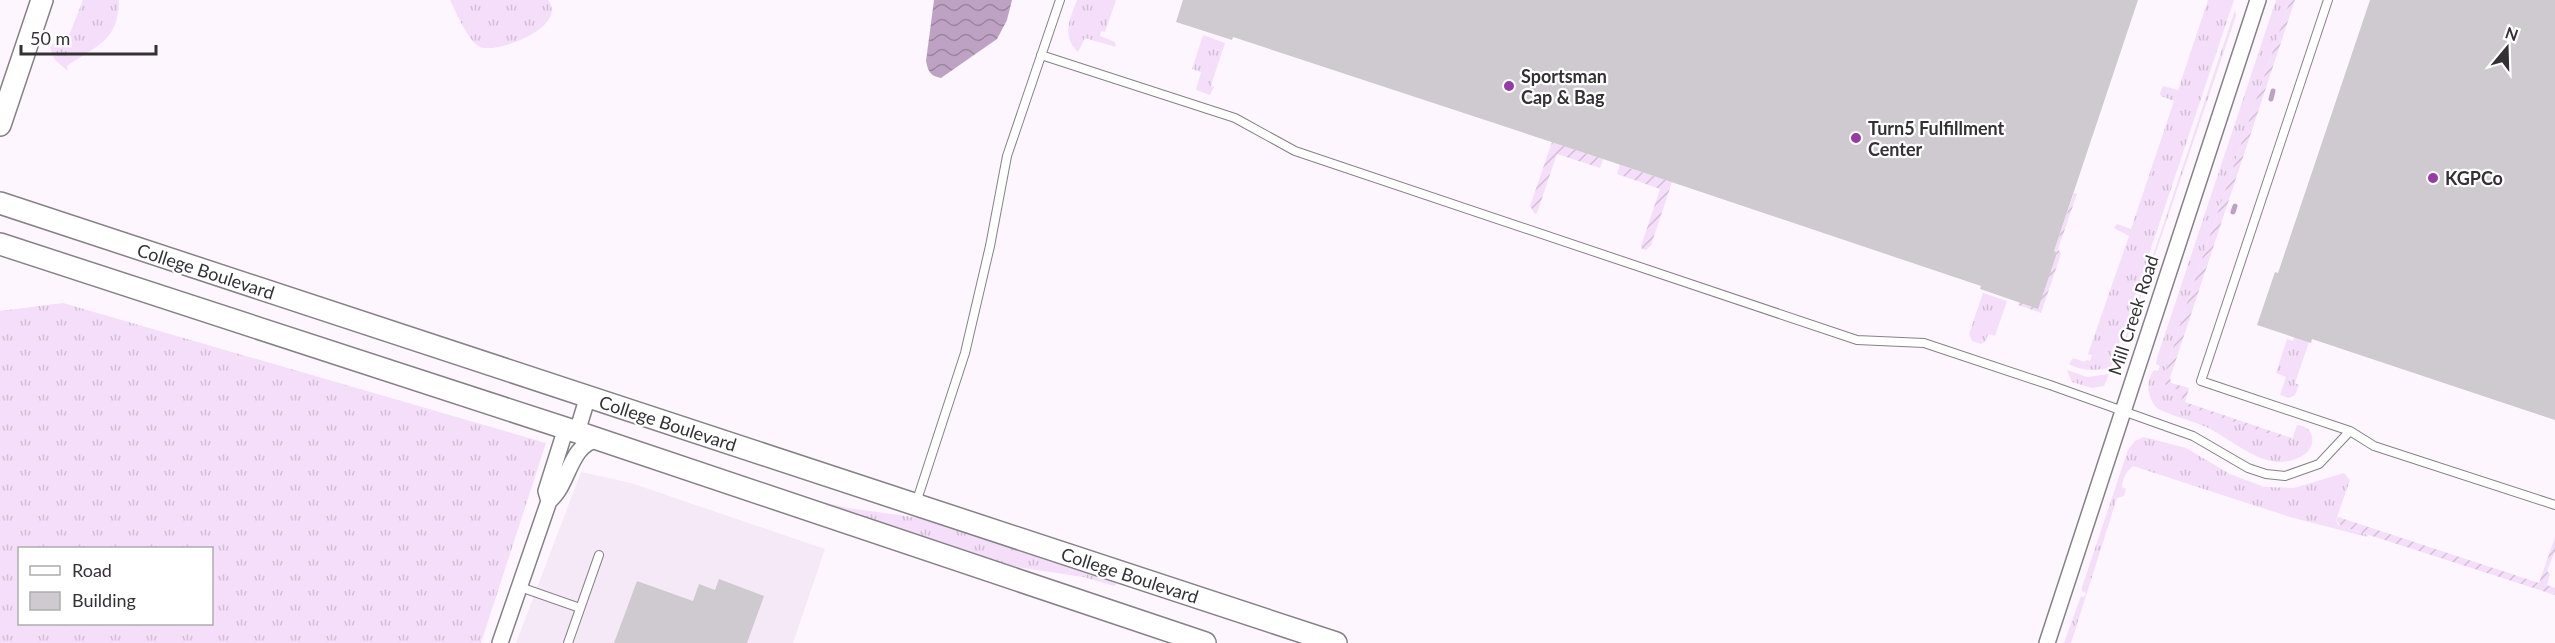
<svg xmlns="http://www.w3.org/2000/svg" width="2555" height="643" font-family="Lato,sans-serif">
	<style>
		.built { fill: #f5e9f7 }
		.grass { fill: url(#grass-tufts); fill-rule: evenodd }
		.garden { fill: url(#garden-furrows) }
		.water { fill: url(#water-waves) }
		.lines { fill: none; stroke-linecap: round; stroke-linejoin: round }
		.stream { stroke: #bea2c4; stroke-width: 5 }
		.building { fill: #cfc9d0 }
		.service-casing { stroke: #868087; stroke-width: 10 }
		.minor-casing { stroke: #868087; stroke-width: 18 }
		.secondary-casing { stroke: #868087; stroke-width: 24 }
		.service { stroke: #fff; stroke-width: 8 }
		.minor { stroke: #fff; stroke-width: 15 }
		.secondary { stroke: #fff; stroke-width: 21 }
		.poi-dot { fill: #943ba6; stroke: #fff; stroke-width: 2 }
		.labels { text-anchor: middle; dominant-baseline: central; stroke-width: 4.5; stroke-linejoin: round; paint-order: stroke }
		.poi-label { font-size: 18px; font-weight: bold; fill: #333134; stroke: #fff; text-anchor: start }
		.street-label { font-size: 18px; fill: #333134; stroke: #fff }
	</style>
	<defs>
		<pattern id="grass-tufts" width="24" height="20" patternUnits="userSpaceOnUse" patternTransform="scale(1.5)"><rect width="24" height="20" fill="#f4def9"/><path d="M3 7l-1-3M5 7V3M7 7l1-3M15 17l-1-3M17 17v-4M19 17l1-3" fill="none" stroke="#d2bfd6"/></pattern>
		<pattern id="garden-furrows" width="10" height="10" patternUnits="userSpaceOnUse" patternTransform="scale(1.5)"><rect width="10" height="10" fill="#f4def9"/><path d="M-1 1l2-2M0 10L10 0M9 11l2-2" fill="none" stroke="#d2bfd6"/></pattern>
		<pattern id="water-waves" width="16" height="10" patternUnits="userSpaceOnUse" patternTransform="scale(1.5)"><rect width="16" height="10" fill="#bea2c4"/><path d="M0 5q4-4 8 0t8 0" fill="none" stroke="#9b85a0"/></pattern>
	</defs>
	<rect width="100%" height="100%" fill="#fdf6fe"/>
	<path class="built" d="M581,472L631,483L825,549L793,643H516Z"/>
	<path class="grass" d="M83,0H119C118,43 96,45 67,66L68,71L55,60L50,48L58,39L70,33Z
		M450,0H548C569,27 497,54 480,47C468,41 456,12 450,0Z
		M1077,0H1116L1105,32L1101,31L1100,36L1115,42L1116,47L1085,38L1078,52C1061,36 1070,19 1077,0Z
		M2208,0H2234L2111,368C2096,370 2083,372 2069,364L2073,358L2085,362L2086,360L2090,361L2092,355L2088,354L2129,236L2114,228L2117,224L2131,229L2174,101L2161,96L2160,93L2163,86L2178,90Z
		M2276,0H2290L2186,306L2163,380L2184,392L2181,403L2292,440L2297,425C2316,426 2317,448 2302,456C2267,476 2235,440 2206,427C2190,420 2173,416 2158,409C2147,399 2145,382 2154,370L2158,371L2160,366L2156,364L2157,358Z
		M2235,10L2236,16L2122,352L2121,351Z
		M1203,35L1225,43L1211,85L1214,87L1210,95L1196,90L1201,72L1192,69Z
		M1983,293L2007,301L1995,336L1988,334L1986,341L1981,344L1972,341L1969,334Z
		M63,303L546,443L481,643H0V311ZM20,548H212V624H20Z
		M2294,337L2309,342L2295,383L2299,385L2295,395L2289,398L2280,395L2286,377L2276,373L2287,339L2293,341Z
		M2067,370L2087,377L2109,374L2104,386L2092,388L2072,382Z
		M2144,437L2186,448L2230,474L2264,487L2294,488L2344,473L2350,480L2336,520L2338,525L2368,535L2367,537L2290,517L2133,466C2126,471 2123,478 2122,487L2126,489L2124,496L2117,498L2071,643H2064L2081,596L2084,597L2086,593L2082,591V587L2128,450L2135,441Z
		M814,500L848,508L920,518L1116,583L1115,586L1083,577L999,564L812,503Z"/>
	<path class="garden" d="M2290,0H2295L2170,378L2171,383L2189,388L2185,402L2292,438L2290,441L2184,405L2181,403L2183,392L2178,389H2168L2163,380L2186,306Z
		M1552,142L1603,159L1600,168L1557,154L1537,213L1535,214L1530,206Z
		M1620,165L1672,182L1651,245L1646,250L1642,249L1641,246L1660,189L1617,174Z
		M2074,193L2077,194L2058,249L2061,254L2041,313L2018,305L2019,302L2038,308L2057,253L2054,251Z
		M2338,517L2539,583L2555,537V551L2547,571L2550,574L2547,585L2555,588V595L2341,526L2336,520Z"/>
	<path class="water" d="M934,0H1012L1007,20L997,39L941,78C930,76 928,71 926,61Z"/>
	<g class="lines">
		<path class="stream" d="M2271,99L2273,91
			M2233,212L2235,206"/>
	</g>
	<path class="building" d="M1183,0H2138L2054,251L2057,253L2038,309L1980,289L1981,286L1603,159L1233,37L1232,40L1176,22Z
		M2370,0H2555V420L2312,339L2311,343L2257,325L2275,272L2278,273Z
		M719,579L764,596L747,643H614L637,581L693,601L699,584L715,590Z"/>
	<g class="lines">
		<g class="service-casing">
			<path id="service" d="M1041,55L1235,118L1295,151L1857,340L1924,343L2050,385L2193,436L2248,468L2266,474L2285,476L2319,464L2350,431L2201,381L2328,0
				M2350,431L2374,446L2555,505
				M916,503L965,353L990,246L1007,156L1060,0
				M520,587L580,608
				M568,643L599,555"/>
		</g>
		<g class="minor-casing">
			<path id="minor" d="M577,432L588,396
				M549,501L546,491L566,428
				M500,643L549,501C570,484 568,446 598,439
				M2047,643L2258,0"/>
		</g>
		<g class="secondary-casing">
			<path id="secondary" d="M0,125L42,0
				M0,203L1336,643
				M0,244L577,432L1205,643"/>
		</g>
		<use href="#service" class="service"/>
		<use href="#minor" class="minor"/>
		<use href="#secondary" class="secondary"/>
	</g>
	<g class="poi-dot">
		<circle cx="1509" cy="86" r="6"/>
		<circle cx="1856" cy="138" r="6"/>
		<circle cx="2433" cy="178" r="6"/>
	</g>
	<g class="labels">
		<g class="poi-label">
			<text x="1521" y="76">Sportsman<tspan x="1521" dy="21">Cap &amp; Bag</tspan></text>
			<text x="1868" y="128">Turn5 Fulfillment<tspan x="1868" dy="21">Center</tspan></text>
			<text x="2445" y="178">KGPCo</text>
		</g>
		<g class="street-label">
			<text transform="translate(206 271) rotate(18)">College Boulevard</text>
			<text transform="translate(2133 315) rotate(-72)">Mill Creek Road</text>
			<text transform="translate(668 423) rotate(18)">College Boulevard</text>
			<text transform="translate(1130 575) rotate(18)">College Boulevard</text>
		</g>
	</g>
	<rect x="18" y="547" width="195" height="78" fill="#ffffff" stroke="#adadae" stroke-width="1.5"/>
	<rect x="30" y="566" width="30" height="9" fill="#ffffff" stroke="#adadae" stroke-width="1.5"/>
	<text x="72" y="577" font-size="18" fill="#333134">Road</text>
	<rect x="30" y="592" width="30" height="18" fill="#cfc9d0" stroke="#adadae" stroke-width="1.5"/>
	<text x="72" y="607" font-size="18" fill="#333134">Building</text>
	<g transform="translate(2507 48) rotate(19)" stroke="#ffffff" stroke-width="4.5" paint-order="stroke">
	<path d="M0-4.5L10 22L0 15L-10 22Z" fill="#333134"/>
	<text y="-9" font-size="16" font-weight="bold" text-anchor="middle" fill="#333134">N</text>
	</g>
	<path d="M21 45v9h135v-9" fill="none" stroke="#333134" stroke-width="3"/>
	<text x="30" y="45" font-size="18" fill="#333134" stroke="#ffffff" stroke-width="4.5" paint-order="stroke">50 m</text>
</svg>
